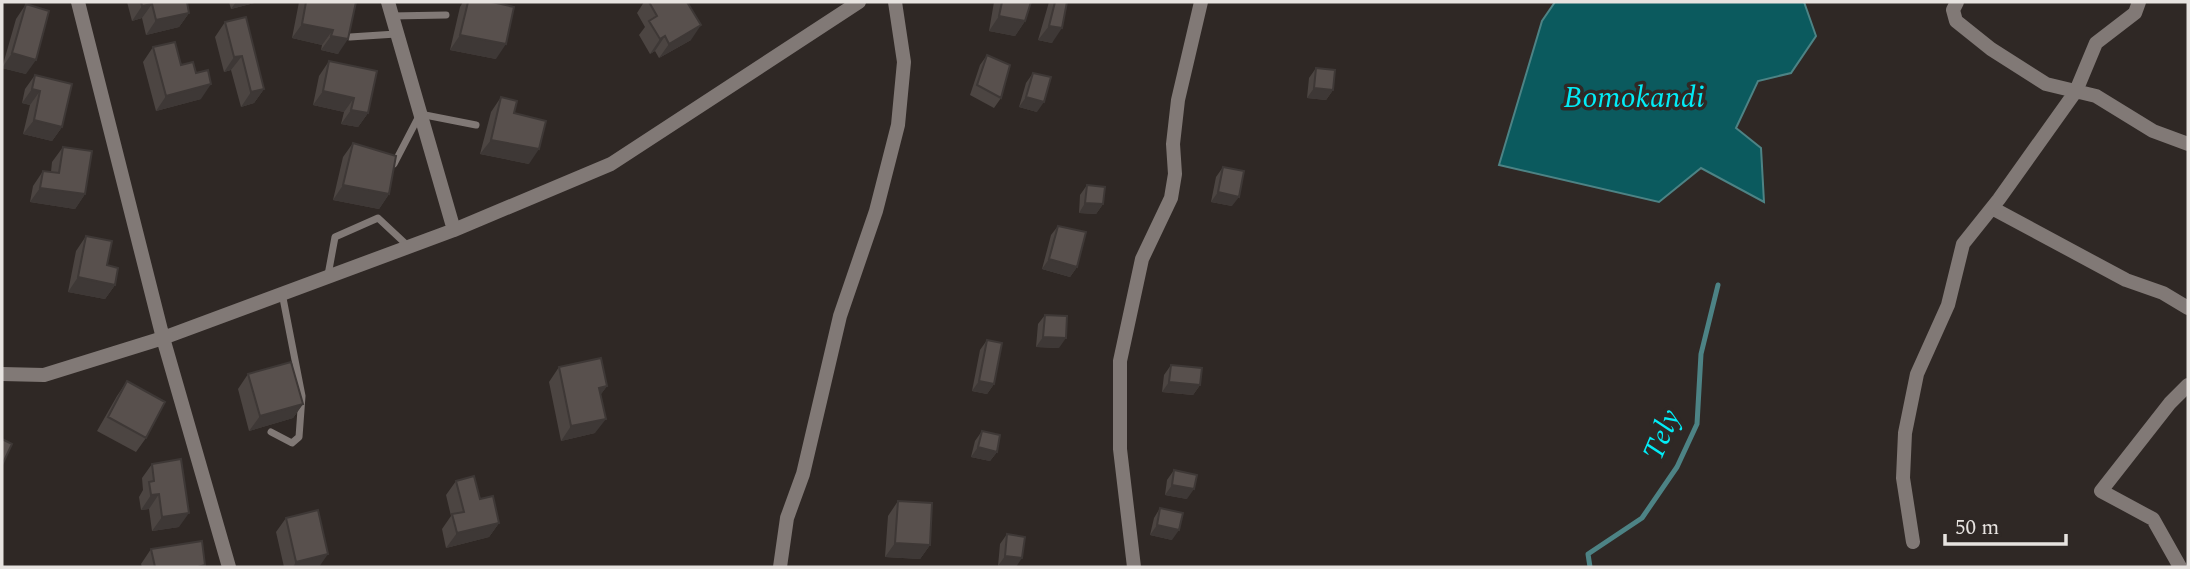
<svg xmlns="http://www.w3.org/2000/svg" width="2190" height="569" font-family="Spectral,serif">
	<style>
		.water { fill: #0b5a5e; stroke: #4d8385; stroke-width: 2 }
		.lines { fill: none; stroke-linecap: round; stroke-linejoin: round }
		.stream { stroke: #4d8385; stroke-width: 5 }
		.service { stroke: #817976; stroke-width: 7 }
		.minor { stroke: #817976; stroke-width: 14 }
		.wall { fill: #4c4542 }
		.shaded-wall { fill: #3e3836 }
		.building { fill: #58504d; stroke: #3e3836; stroke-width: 2 }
		.labels { text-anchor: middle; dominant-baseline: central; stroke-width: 7; stroke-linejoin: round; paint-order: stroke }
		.water-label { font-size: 30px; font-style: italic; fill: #02ecf6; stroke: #2f2825 }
	</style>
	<rect width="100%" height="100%" fill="#2f2825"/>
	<path class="water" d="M1555,2H1804L1816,36L1791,73L1758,81L1736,128L1761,148L1764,202L1701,168L1659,202L1499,165L1542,21Z"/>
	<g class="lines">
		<path class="stream" d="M1590,567L1588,554L1642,518L1677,467L1697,424L1701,354L1718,285"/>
		<path class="service" d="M391,16L446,15
			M350,37L396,34
			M394,164L420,114L476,125
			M328,275L335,237L378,218L408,246
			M271,432L292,443L299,437L302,396L282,293"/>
		<path class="minor" d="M1957,2L1953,10L1956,21L1991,49L2046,84L2096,96L2153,131L2188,144
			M1992,208L2126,280L2163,293L2188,308
			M454,230L611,164L859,2
			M2,374L44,375L163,338L78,2
			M1913,542L1903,478L1905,433L1917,374L1948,305L1963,244L1999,199L2076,91L2096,43L2135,13L2139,2
			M229,567L163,338L454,230L388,2
			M780,567L787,518L803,474L840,316L876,211L898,125L904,62L895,2
			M1134,567L1120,449V361L1142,259L1171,198L1175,174L1173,144L1178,100L1201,2
			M2180,567L2153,519L2101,491L2170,403L2188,385"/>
	</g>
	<path class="wall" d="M127,2H187L189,13L179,27L146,35L142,18L132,21Z
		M229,2H258L231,9Z
		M299,2H356L338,54L321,50L322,45L292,38Z
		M463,2H492L496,59L450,50L460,7Z
		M644,2H687L691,40L659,58L655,51L650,54L639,35L645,27L637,13Z
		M994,2H1031L1025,21L1015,36L989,31Z
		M1049,2H1067L1052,43L1038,40Z
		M26,4V74L2,68L16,19Z
		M225,22L264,89L254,103L241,107L231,70L224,72L215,37Z
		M153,47L181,65L201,99L156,111L143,62Z
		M987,55L1001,98L994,108L970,95L980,65Z
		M329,61L368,113L358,127L341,124L344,112L313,105L319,76Z
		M1316,68L1333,90L1326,100L1307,98L1309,78Z
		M1033,73L1037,112L1019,107L1026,83Z
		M35,75L62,127L52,141L23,134L30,105L22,103L25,89Z
		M501,97L514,113L529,164L480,154L491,112Z
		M353,143L389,194L379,209L333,200L343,157Z
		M63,147L85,194L75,209L30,202L33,186L43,171L51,172L52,162Z
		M1223,167L1232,206L1211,202L1216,177Z
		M1087,185L1103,204L1096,214L1079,213L1080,195Z
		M1058,226L1077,267L1070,277L1042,269L1051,235Z
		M86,236L115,285L105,299L68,292L76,251Z
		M1045,315L1059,348L1036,347L1038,324Z
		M987,340L994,384L987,394L972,391L980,350Z
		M1171,365L1200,385L1193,395L1162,392L1164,375Z
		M559,367L607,386L600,395L595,433L561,441L549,382Z
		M248,374L303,404L293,418L249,431L238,389Z
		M127,381L146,438L136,452L97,431L117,396Z
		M982,431L997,452L990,461L971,457L975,441Z
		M152,464L179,527L152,531L149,509L141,510L139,497L143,490L142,478Z
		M1174,470L1187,499L1165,495L1167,480Z
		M456,481L480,499L499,523L489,537L446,548L442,529L451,516L446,495Z
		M898,501L930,545L920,559L885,557L888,516Z
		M1160,508L1172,540L1150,535L1154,518Z
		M286,518L319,567H284L276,532Z
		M1007,534L1025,537L998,566L1000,544Z
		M151,549L204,567H142L141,564Z"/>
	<path class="shaded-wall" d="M236,2H258L231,9Z
		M152,4L142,18L132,21L142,6Z
		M189,13L179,27L146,35L156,20Z
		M999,16L1025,21L1015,36L989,31Z
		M302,24L333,30L322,45L292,38Z
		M701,25L691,40L659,58L669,44Z
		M1049,26L1062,28L1052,43L1038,40Z
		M460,35L506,44L496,59L450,50Z
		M331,36L348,39L338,54L321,50Z
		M665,36L655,51L650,54L660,39Z
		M12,53L36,60L26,74L2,68Z
		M242,56L231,70L224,72L234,57Z
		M211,84L201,99L156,111L166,96Z
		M1314,88L1333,90L1326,100L1307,98Z
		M32,89L40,91L30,105L22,103Z
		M264,89L254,103L241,107L251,92Z
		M323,91L354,98L344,112L313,105Z
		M1026,97L1044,102L1037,112L1019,107Z
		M351,110L368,113L358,127L341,124Z
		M34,120L62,127L52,141L23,134Z
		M491,140L539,149L529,164L480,154Z
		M343,185L389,194L379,209L333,200Z
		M40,188L85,194L75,209L30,202Z
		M1218,192L1239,197L1232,206L1211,202Z
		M1085,203L1103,204L1096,214L1079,213Z
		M1049,259L1077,267L1070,277L1042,269Z
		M78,277L115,285L105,299L68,292Z
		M1043,337L1066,338L1059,348L1036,347Z
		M979,381L994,384L987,394L972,391Z
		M1169,382L1200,385L1193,395L1162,392Z
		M607,386L597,400L599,388Z
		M303,404L293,418L249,431L260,416Z
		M606,419L595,433L561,441L571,426Z
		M978,447L997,452L990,461L971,457Z
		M1172,485L1194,489L1187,499L1165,495Z
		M159,494L149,509L141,510L151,495Z
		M189,513L179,527L152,531L162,517Z
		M499,523L489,537L446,548L457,533Z
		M1157,525L1179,530L1172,540L1150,535Z
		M895,543L930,545L920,559L885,557Z
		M328,554L319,567H293L296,562Z
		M1005,556L1022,558L1016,567L998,566Z"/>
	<path class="building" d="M141,2H187L189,13L156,20L152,4L142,6Z
		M306,2H356L348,39L331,36L333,30L302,24Z
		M468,2H492L514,7L506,44L460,35Z
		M649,2H687L701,25L669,44L665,36L660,39L649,21L657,16Z
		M1002,2H1031L1025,21L999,16Z
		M1055,2H1067L1062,28L1049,26Z
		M26,4L49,11L36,60L12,53Z
		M246,17L264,89L251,92L242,56L234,57L225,22Z
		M175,42L181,65L193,62L196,73L208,70L211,84L166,96L153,47Z
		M987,55L1010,65L1001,98L977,85Z
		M329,61L377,71L368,113L351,110L354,98L323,91Z
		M1316,68L1335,70L1333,90L1314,88Z
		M1033,73L1051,77L1044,102L1026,97Z
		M35,75L72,84L62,127L34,120L40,91L32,89Z
		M501,97L517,101L514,113L546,121L539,149L491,140Z
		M353,143L396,156L389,194L343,185Z
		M63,147L92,151L85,194L40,188L43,171L59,173Z
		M1223,167L1244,171L1239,197L1218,192Z
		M1087,185L1105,187L1103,204L1085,203Z
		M1058,226L1086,232L1077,267L1049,259Z
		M86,236L112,241L107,265L118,268L115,285L78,277Z
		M1045,315L1067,316L1066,338L1043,337Z
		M987,340L1002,343L994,384L979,381Z
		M601,358L607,386L599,388L606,419L571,426L559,367Z
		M291,362L303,404L260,416L248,374Z
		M1171,365L1202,368L1200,385L1169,382Z
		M127,381L165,402L146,438L108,417Z
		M982,431L1000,435L997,452L978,447Z
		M2,439L12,444L2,465Z
		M181,459L189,513L162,517L159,494L151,495L149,482L154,481L152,464Z
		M1174,470L1197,475L1194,489L1172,485Z
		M474,476L480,499L493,496L499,523L457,533L452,514L464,512L456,481Z
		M898,501L932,503L930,545L895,543Z
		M1160,508L1183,513L1179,530L1157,525Z
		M318,510L328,554L296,562L286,518Z
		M1007,534L1025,537L1022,558L1005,556Z
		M202,541L205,565L198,567H155L151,549Z"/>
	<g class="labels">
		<g class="water-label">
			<text x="1634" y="98">Bomokandi</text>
			<text transform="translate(1662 435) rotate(-67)">Tely</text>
		</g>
	</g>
	<rect width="2190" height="569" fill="none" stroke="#e7e3e0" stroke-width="7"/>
	<path d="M1945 534v10h121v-10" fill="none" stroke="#e7e3e0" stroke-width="3.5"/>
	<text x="1955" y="534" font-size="21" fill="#e7e3e0" stroke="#2f2825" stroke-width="5" paint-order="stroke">50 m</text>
</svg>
